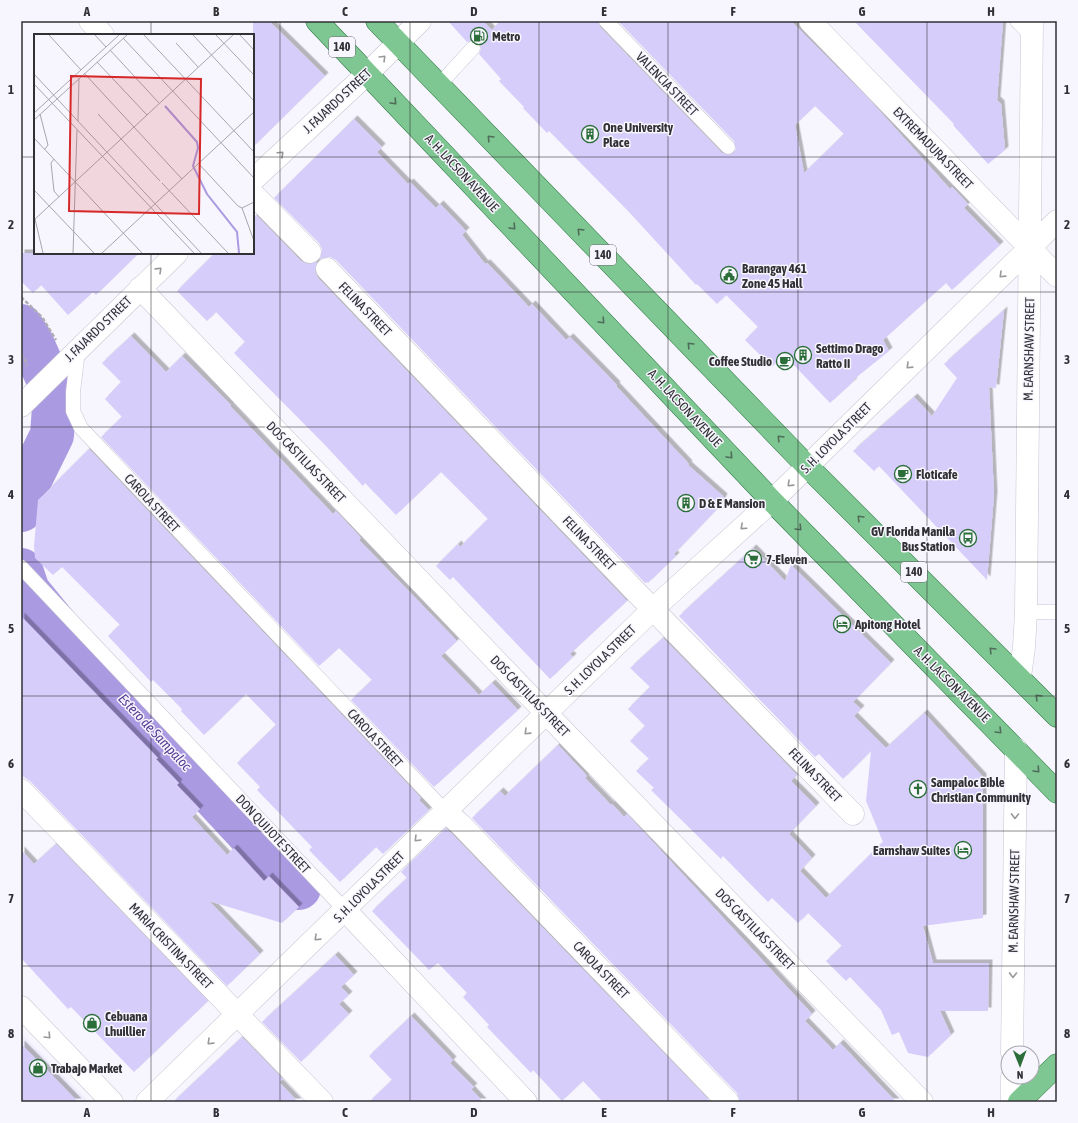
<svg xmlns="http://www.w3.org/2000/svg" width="1078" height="1123" font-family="'Asap Condensed',sans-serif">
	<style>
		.built { fill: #f0edfe }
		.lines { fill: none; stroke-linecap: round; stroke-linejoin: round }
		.river { stroke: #aa9ae1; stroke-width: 44 }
		.building { fill: #d6cdfa; fill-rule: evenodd; filter: url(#shadow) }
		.service-casing { stroke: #c7c5d2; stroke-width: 15 }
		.minor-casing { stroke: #c7c5d2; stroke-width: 23 }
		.tertiary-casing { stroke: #c7c5d2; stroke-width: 23 }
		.primary-casing { stroke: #2c7942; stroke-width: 23 }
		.path { stroke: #b0aeb5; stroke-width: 2.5; stroke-dasharray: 4 2; stroke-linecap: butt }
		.service { stroke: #fff; stroke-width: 14 }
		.minor { stroke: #fff; stroke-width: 22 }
		.tertiary { stroke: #fff; stroke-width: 22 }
		.primary { stroke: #7fc792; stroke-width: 22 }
		.oneway { stroke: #98989a }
		.oneway2 { stroke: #506c5a }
		.grid { fill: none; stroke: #313035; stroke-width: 1; stroke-opacity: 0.55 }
		.labels { text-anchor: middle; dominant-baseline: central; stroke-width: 3; stroke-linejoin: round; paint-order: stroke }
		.shield { fill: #f7f5fd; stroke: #6c6b71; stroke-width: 1 }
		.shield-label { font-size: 12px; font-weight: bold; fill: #313035 }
		.poi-label { font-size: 13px; font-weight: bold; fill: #313035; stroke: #f7f5fd; text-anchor: start }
		.street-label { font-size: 13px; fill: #313035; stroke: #f7f5fd }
		.water-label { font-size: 14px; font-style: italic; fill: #573e93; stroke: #f7f5fd }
		.inset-river { fill: none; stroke: #aa9ae1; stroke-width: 2 }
		.inset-road { fill: none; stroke: #a8a6ad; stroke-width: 1 }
		.view { fill: #d62828; fill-opacity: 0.15; stroke: #d62828; stroke-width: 2 }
		.inset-edge { fill: none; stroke: #313035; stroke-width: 2 }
		.neatline { fill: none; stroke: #313035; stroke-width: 1.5 }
		.grid-label { font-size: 13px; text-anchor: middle; font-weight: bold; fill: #313035 }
	</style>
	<defs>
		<filter id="shadow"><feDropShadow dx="3.5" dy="-3.5" stdDeviation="0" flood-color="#0004"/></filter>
	</defs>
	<rect width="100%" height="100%" fill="#f7f5fd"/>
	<path class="built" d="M21,1033L89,1102H21Z"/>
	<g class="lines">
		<path class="river" d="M21,326L31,341L55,395L52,435L24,492L21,510
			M21,570L28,591L63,634L299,888"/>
	</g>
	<path class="building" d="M253,21H269L325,76L253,147Z
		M448,21H483L492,30L500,21H598L600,27L722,153L730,155L736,150L734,141L618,21H791L867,97L950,189L952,187L968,204L964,208L1000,245L952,290L946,283L883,340L889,351L853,380L854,381L830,403L792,363L784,371L776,363L772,367L745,340L758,327L726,295L717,304L697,284L696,285L629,212L549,131L547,133L523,108L524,107L499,81L501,79L479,54L481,49L479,42L474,40L467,42ZM815,106L844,134L804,173L795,125Z
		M854,21H1003L997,100L1001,104L1005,150L988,164L953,125L954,124Z
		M354,119L382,147L377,152L408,184L410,182L436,208L440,204L466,231L462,235L485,264L487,263L529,307L532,304L566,340L570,337L617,385L616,386L689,464L688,465L724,497L719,507L674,554L676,556L648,583L647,582L645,583L336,260L330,257L320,259L322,249L319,243L274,198Z
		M256,215L301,261L307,264L317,262L315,272L318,278L627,601L570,654L573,657L550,679L453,577L450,580L436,566L458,544L460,547L488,519L441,472L396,515L365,483L363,486L325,445L234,353L245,342L216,312L207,321L177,291L215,253H253V218Z
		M21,253H139L96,295L93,292L68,315L41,285L33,293L21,281Z
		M1004,310L996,388L989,387L994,495L987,580L879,466L874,471L853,451L914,397L932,416L957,378L944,364Z
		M131,336L166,372L182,356L231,405L230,406L333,514L336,511L361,538L359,540L457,641L441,656L479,695L492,683L518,710L434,787L351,700L372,680L339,648L319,666L101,437L122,417L105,399L121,382L102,363Z
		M89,449L421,798L419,800L429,810L383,854L376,847L340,882L309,850L312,847L257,790L260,787L237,763L276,725L246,694L204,735L181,711L182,709L153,680L151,682L108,636L120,625L62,567L53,575L35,558L34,546L38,500Z
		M753,548L785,581L791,565L891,663L853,702L861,709L854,716L886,748L924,713L983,777V918L923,926L933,963H989L988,1011H940L951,1035L928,1057L908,1053L899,1032L892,1035L881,1010L850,977L846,981L826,961L842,946L808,913L798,923L772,898L768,902L723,856L721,859L651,790L654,788L636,771L649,759L630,741L645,726L628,709L650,687L630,668L663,638L797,775L791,781L816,806L789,834L812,858L800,871L826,898L883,842L866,801L871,751L843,779L819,754L815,757L679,616Z
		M21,616L158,758L156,759L179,783L177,785L200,809L192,817L227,855L234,848L264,881L269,876L299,907L282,923L209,901L260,954L227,986L30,781L21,775Z
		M558,745L587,776L585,778L611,805L612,804L624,817L627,814L651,840L812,1014L805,1021L833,1050L840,1043L896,1102H740L737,1093L472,818L500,791L505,796Z
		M446,828L452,834L711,1102H603L583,1081L562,1101L533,1070L531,1073L487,1027L489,1025L463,997L467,993L438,963L429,970L372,911L407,878L401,872Z
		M56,844L208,1001L134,1072L71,1007L68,1009L21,958V850L34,864Z
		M335,955L354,975L341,987L349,995L339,1004L349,1014L301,1062L262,1022Z
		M411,1016L453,1060L450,1063L474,1087L471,1089L483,1102H369L392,1080L369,1056Z
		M242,1037L283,1079L279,1082L298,1102H173Z
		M21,1044L45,1068L78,1102H21Z"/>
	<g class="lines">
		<g class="service-casing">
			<path id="service" d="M606,21L728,147
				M1017,21L1032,36
				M439,85L473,48
				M78,350L73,392V411L81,428L445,811
				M21,567L345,910
				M1026,612H1057"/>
		</g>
		<g class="minor-casing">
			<path id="minor" d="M90,21L103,35
				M810,21L1057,276
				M253,194L310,252
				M327,269L636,592L853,814
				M140,288L546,713L922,1102
				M21,790L322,1102
				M445,811L461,825L728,1102
				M345,910L526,1102"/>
		</g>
		<g class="tertiary-casing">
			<path id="tertiary" d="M253,180L368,73L420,21
				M21,406L177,253
				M1020,677L1024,647L1026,612L1032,21
				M21,1007L112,1102
				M1012,1053L1016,749
				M147,1102L653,609L772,501L1057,221
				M1012,1102V1077"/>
		</g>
		<g class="primary-casing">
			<path id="primary" d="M317,21L772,501L1057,792
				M377,21L807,466L1057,716
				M1019,1102L1057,1065"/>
		</g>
		<path class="path" d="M21,297L42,317L56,340
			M21,354L25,360L27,366"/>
		<use href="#service" class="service"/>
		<use href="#minor" class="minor"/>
		<use href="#tertiary" class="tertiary"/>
		<use href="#primary" class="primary"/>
	</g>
	<defs><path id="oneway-chevron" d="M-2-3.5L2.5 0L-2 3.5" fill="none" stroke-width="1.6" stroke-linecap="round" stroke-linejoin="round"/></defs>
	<g class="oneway">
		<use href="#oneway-chevron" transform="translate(383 58) rotate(-45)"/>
		<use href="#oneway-chevron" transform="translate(281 154) rotate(-43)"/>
		<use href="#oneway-chevron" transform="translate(159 270) rotate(-44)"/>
		<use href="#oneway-chevron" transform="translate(1002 275) rotate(136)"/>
		<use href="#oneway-chevron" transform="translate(909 366) rotate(136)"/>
		<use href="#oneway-chevron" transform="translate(790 484) rotate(136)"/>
		<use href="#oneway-chevron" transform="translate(743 527) rotate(138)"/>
		<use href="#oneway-chevron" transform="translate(527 732) rotate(136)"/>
		<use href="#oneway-chevron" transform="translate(1015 816) rotate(91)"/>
		<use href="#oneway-chevron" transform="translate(417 839) rotate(135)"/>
		<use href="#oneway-chevron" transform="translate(317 938) rotate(136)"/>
		<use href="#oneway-chevron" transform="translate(1013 975) rotate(91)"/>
		<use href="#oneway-chevron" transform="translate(48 1036) rotate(46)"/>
		<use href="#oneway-chevron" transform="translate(210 1042) rotate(136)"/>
	</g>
	<g class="oneway2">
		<use href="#oneway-chevron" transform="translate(394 102) rotate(47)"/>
		<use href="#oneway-chevron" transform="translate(490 138) rotate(-134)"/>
		<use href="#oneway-chevron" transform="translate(513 227) rotate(47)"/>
		<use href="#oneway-chevron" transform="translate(580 231) rotate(-134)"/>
		<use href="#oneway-chevron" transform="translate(602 321) rotate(47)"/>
		<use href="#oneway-chevron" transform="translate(690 345) rotate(-134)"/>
		<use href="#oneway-chevron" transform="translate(780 438) rotate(-134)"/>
		<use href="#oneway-chevron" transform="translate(730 456) rotate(47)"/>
		<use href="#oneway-chevron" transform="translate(860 518) rotate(-135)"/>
		<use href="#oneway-chevron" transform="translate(799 528) rotate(46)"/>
		<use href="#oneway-chevron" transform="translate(992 650) rotate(-135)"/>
		<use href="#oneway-chevron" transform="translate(1038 697) rotate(-134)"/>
		<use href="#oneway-chevron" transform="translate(999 731) rotate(45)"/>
		<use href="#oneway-chevron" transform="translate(1037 770) rotate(47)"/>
	</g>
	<path class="grid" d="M151,21V35M280,21V1102M410,21V1102M539,21V1102M668,21V1102M798,21V1102M927,21V1102M21,157H35M253,157H1057M151,253V1102M21,292H1057M21,427H1057M21,562H1057M21,696H1057M21,831H1057M21,966H1057"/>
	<defs>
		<g id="fuel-ring" transform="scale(0.9)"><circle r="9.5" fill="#f7f5fd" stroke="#2b6e39" stroke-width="1.5"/><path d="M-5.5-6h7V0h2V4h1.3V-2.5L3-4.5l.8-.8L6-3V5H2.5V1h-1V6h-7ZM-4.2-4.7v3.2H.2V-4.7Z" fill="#2b6e39"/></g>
		<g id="building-ring" transform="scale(0.9)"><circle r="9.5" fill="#f7f5fd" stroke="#2b6e39" stroke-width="1.5"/><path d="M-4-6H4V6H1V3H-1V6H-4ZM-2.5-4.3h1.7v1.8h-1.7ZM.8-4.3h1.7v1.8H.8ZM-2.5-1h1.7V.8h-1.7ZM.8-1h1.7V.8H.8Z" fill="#2b6e39"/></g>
		<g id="civic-ring" transform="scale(0.9)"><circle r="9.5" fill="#f7f5fd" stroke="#2b6e39" stroke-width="1.5"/><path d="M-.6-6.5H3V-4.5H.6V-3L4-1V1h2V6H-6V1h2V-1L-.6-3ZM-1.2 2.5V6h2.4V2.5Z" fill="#2b6e39"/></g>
		<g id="cafe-ring" transform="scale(0.9)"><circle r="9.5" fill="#f7f5fd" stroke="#2b6e39" stroke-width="1.5"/><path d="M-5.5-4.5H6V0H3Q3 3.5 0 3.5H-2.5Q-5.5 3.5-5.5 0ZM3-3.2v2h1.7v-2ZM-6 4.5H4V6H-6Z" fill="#2b6e39"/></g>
		<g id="bus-ring" transform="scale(0.9)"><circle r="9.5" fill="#f7f5fd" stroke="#2b6e39" stroke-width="1.5"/><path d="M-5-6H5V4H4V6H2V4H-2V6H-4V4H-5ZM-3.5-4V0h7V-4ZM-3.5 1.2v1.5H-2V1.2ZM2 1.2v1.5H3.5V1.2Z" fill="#2b6e39"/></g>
		<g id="supermarket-ring" transform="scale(0.9)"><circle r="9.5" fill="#f7f5fd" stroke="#2b6e39" stroke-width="1.5"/><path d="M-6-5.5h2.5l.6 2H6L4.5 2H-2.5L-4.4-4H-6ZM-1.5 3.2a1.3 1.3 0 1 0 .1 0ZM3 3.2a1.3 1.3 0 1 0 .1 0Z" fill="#2b6e39"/></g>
		<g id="hotel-ring" transform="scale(0.9)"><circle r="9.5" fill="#f7f5fd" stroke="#2b6e39" stroke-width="1.5"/><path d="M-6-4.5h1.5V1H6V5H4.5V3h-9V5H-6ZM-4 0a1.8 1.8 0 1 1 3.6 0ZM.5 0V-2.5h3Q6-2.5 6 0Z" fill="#2b6e39"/></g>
		<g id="church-ring" transform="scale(0.9)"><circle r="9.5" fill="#f7f5fd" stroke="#2b6e39" stroke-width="1.5"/><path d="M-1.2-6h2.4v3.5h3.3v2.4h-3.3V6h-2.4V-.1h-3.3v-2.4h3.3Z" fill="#2b6e39"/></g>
		<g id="shop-ring" transform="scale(0.9)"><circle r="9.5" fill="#f7f5fd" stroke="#2b6e39" stroke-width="1.5"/><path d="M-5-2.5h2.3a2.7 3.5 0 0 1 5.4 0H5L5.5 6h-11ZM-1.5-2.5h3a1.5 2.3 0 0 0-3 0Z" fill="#2b6e39"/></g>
	</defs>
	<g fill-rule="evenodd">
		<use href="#fuel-ring" x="479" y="36"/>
		<use href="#building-ring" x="590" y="134"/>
		<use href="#civic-ring" x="729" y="275"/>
		<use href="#building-ring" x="803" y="355"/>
		<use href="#cafe-ring" x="785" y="361"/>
		<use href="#cafe-ring" x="903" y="474"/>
		<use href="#building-ring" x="686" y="503"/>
		<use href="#bus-ring" x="968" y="538"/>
		<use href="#supermarket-ring" x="753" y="559"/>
		<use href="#hotel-ring" x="842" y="624"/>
		<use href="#church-ring" x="918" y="789"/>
		<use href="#hotel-ring" x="963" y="850"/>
		<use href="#shop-ring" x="92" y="1023"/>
		<use href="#shop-ring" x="38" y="1068"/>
	</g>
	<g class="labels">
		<g class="shield">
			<rect x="329" y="37" width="26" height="20" rx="3"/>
			<rect x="590" y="245" width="26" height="20" rx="3"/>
			<rect x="901" y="562" width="26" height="20" rx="3"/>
		</g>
		<g class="shield-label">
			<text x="342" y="47">140</text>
			<text x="603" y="255">140</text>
			<text x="914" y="572">140</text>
		</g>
		<g class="poi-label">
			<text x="492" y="36">Metro</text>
			<text x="603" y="127">One University<tspan x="603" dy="15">Place</tspan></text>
			<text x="742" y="268">Barangay 461<tspan x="742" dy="15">Zone 45 Hall</tspan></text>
			<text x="816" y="348">Settimo Drago<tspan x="816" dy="15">Ratto II</tspan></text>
			<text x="772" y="361" text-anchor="end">Coffee Studio</text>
			<text x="916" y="474">Floticafe</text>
			<text x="699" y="503">D &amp; E Mansion</text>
			<text x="955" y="531" text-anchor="end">GV Florida Manila<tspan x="955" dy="15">Bus Station</tspan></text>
			<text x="766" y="559">7-Eleven</text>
			<text x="855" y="624">Apitong Hotel</text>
			<text x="931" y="782">Sampaloc Bible<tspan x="931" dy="15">Christian Community</tspan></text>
			<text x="950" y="850" text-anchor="end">Earnshaw Suites</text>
			<text x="105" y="1016">Cebuana<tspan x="105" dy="15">Lhuillier</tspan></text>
			<text x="51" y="1068">Trabajo Market</text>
		</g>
		<g class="street-label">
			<text transform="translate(667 84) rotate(46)">VALENCIA STREET</text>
			<text transform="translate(337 101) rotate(-43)">J. FAJARDO STREET</text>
			<text transform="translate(933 148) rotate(46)">EXTREMADURA STREET</text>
			<text transform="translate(462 173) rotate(47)">A. H. LACSON AVENUE</text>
			<text transform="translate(365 309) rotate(46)">FELINA STREET</text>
			<text transform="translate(98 329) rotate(-44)">J. FAJARDO STREET</text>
			<text transform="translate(1029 349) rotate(-89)">M. EARNSHAW STREET</text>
			<text transform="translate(685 408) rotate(47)">A. H. LACSON AVENUE</text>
			<text transform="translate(836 438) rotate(-45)">S. H. LOYOLA STREET</text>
			<text transform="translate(306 462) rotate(46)">DOS CASTILLAS STREET</text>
			<text transform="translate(152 503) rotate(47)">CAROLA STREET</text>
			<text transform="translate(589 543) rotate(46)">FELINA STREET</text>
			<text transform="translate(600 660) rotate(-44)">S. H. LOYOLA STREET</text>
			<text transform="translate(952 684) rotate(45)">A. H. LACSON AVENUE</text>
			<text transform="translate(530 696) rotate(46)">DOS CASTILLAS STREET</text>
			<text transform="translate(375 738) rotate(47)">CAROLA STREET</text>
			<text transform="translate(815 775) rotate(46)">FELINA STREET</text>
			<text transform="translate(273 834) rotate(47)">DON QUIJOTE STREET</text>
			<text transform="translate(369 887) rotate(-45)">S. H. LOYOLA STREET</text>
			<text transform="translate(1014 901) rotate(-89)">M. EARNSHAW STREET</text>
			<text transform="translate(755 929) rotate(46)">DOS CASTILLAS STREET</text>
			<text transform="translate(171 946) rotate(46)">MARIA CRISTINA STREET</text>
			<text transform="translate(601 970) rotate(46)">CAROLA STREET</text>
		</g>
		<g class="water-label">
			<text transform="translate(155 732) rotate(47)">Estero de Sampaloc</text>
		</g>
	</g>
	<g transform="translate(34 34)">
		<rect width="220" height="220" fill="#f7f5fd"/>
		<path class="inset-river" d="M131,72L163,108L164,114L159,132L173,160L203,198L205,219"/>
		<path class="inset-road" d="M15,1L47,36M61,1L72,13M110,1L220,118M159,1L220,67M182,1L220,41M206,1L220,16M89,4L220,144M142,9L164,33M76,16L125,69M63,28L113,81M50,39L148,145M0,40L167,219M0,50L160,219M0,79L85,1M6,80L14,111L11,115M64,80L126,147M0,86L93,1M44,87L45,44M0,104L108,219M20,125L17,129L20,157L25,163M164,129L204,172L208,174M128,149L194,219M0,156L60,219M208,174L220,207M208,174L220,168M1,185L9,219M0,186L199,1M39,219L43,96M68,219L220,78"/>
		<path class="view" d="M37,42L167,45L165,180L35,177Z"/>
		<rect width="220" height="220" class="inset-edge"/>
	</g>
	<rect width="1078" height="1123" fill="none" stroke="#f7f5fd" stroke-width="44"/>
	<g transform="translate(1020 1065) rotate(179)"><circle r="19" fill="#f7f5fd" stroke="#a8a6ad"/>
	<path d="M0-3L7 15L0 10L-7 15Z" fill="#2b6e39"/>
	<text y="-6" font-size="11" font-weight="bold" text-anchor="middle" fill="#313035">N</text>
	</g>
	<rect x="22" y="22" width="1034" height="1079" class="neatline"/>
	<g class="grid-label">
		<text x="87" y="16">A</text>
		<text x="216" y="16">B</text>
		<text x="345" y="16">C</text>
		<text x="474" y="16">D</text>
		<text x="604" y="16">E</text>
		<text x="733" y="16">F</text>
		<text x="862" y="16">G</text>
		<text x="991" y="16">H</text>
		<text x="11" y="94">1</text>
		<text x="1067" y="94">1</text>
		<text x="11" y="229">2</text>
		<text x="1067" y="229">2</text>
		<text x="11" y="364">3</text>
		<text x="1067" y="364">3</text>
		<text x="11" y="499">4</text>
		<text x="1067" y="499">4</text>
		<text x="11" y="633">5</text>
		<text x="1067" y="633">5</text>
		<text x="11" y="768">6</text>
		<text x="1067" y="768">6</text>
		<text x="11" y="903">7</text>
		<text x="1067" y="903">7</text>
		<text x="11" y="1038">8</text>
		<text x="1067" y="1038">8</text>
		<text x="87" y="1117">A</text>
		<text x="216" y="1117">B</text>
		<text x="345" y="1117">C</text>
		<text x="474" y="1117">D</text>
		<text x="604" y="1117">E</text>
		<text x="733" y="1117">F</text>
		<text x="862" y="1117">G</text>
		<text x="991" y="1117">H</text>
	</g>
</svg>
